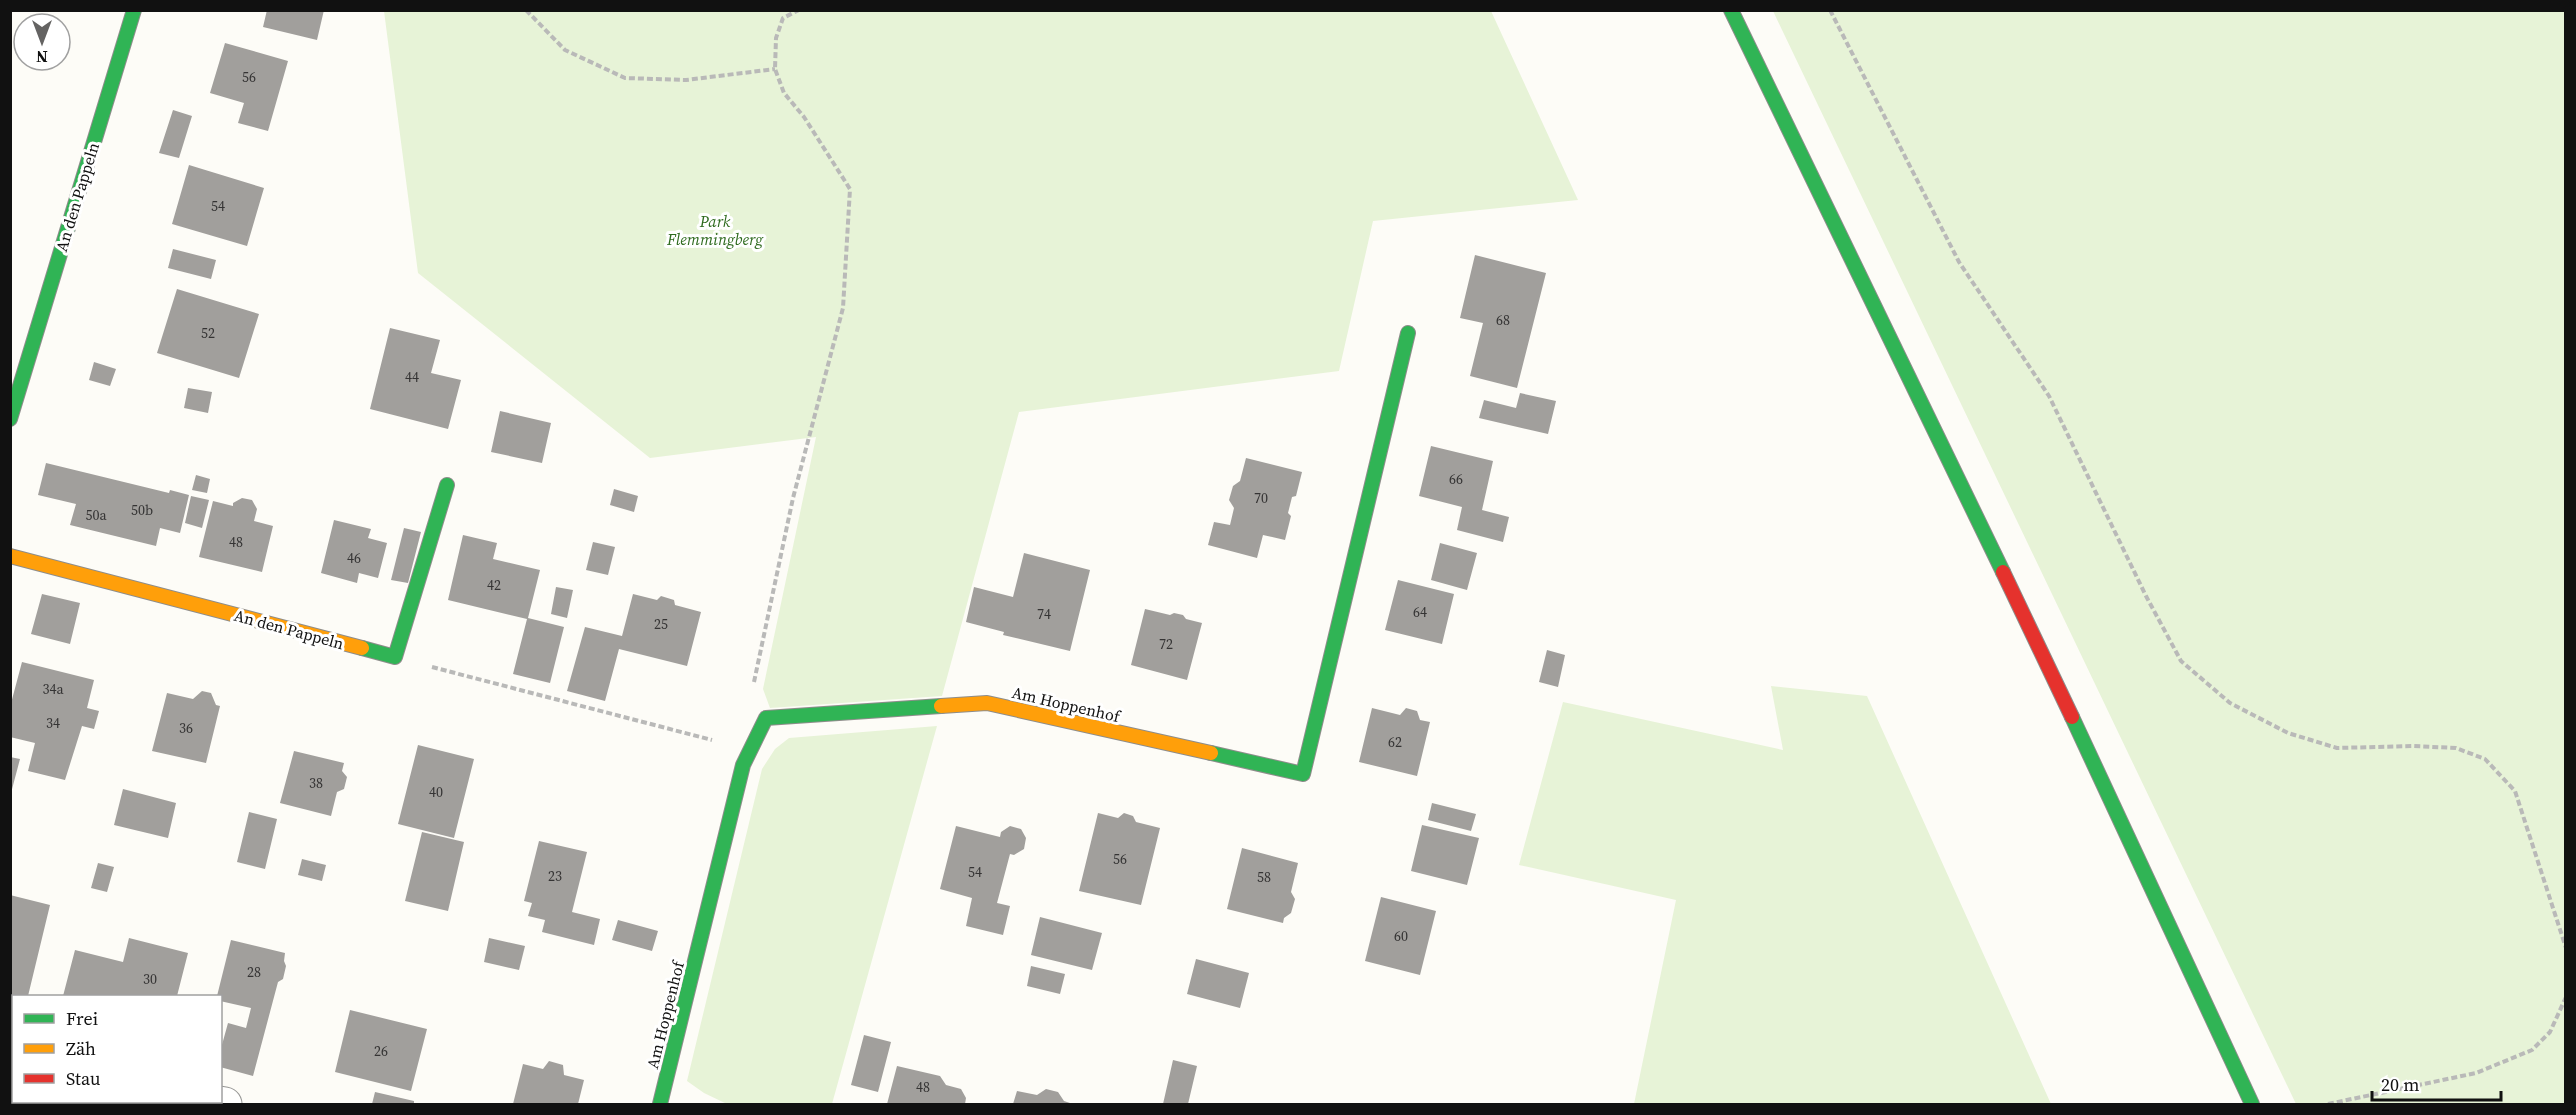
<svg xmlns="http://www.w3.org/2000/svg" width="2576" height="1115" font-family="'Source Serif 4',serif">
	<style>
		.green { fill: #e7f3d7 }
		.building { fill: #a19f9c }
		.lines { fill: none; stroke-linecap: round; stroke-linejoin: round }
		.street-casing { stroke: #979795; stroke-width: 35 }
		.fast-casing { stroke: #8e8d8b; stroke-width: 16 }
		.slow-casing { stroke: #8e8d8b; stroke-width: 16 }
		.jam-casing { stroke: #8e8d8b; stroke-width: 16 }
		.path { stroke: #b9b9b8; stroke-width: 4; stroke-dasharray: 6 3; stroke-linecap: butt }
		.street { stroke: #fffffe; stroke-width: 33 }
		.fast { stroke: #30b455; stroke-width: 14 }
		.slow { stroke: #ff9f0a; stroke-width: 14 }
		.jam { stroke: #e5322d; stroke-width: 14 }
		.labels { text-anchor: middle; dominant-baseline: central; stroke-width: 6; stroke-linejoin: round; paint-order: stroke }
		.number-label { font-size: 14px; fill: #353434 }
		.street-label { font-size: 16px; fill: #111; stroke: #fff }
		.park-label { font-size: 16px; font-style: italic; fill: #2f6b1f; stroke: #fff }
	</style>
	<rect width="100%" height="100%" fill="#fdfcf7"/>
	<path class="green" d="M384,11H1491L1578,200L1373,221L1339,371L1019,412L942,696L770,708L763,689L816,437L650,458L418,273Z
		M1773,11H2565V1104H2296Z
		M1771,686L1867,696L2051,1104H1634L1676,900L1519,865L1563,702L1783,750Z
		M937,726L832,1104H727L704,1093L687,1081L762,769L775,749L789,738Z"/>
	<path class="building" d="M267,10H324L317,40L263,27Z
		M225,43L288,61L268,131L238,123L244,103L210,93Z
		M173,110L192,116L179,158L159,153Z
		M189,165L264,188L247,246L172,224Z
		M173,249L216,260L211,279L168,268Z
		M1475,255L1546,273L1517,388L1470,376L1483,323L1460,318Z
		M177,289L259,314L239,378L157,353Z
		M390,328L440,340L431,373L461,380L448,429L370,409Z
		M94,362L116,369L110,386L89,380Z
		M188,388L212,392L208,413L184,408Z
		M1520,393L1556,401L1548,434L1479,418L1484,400L1516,408Z
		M500,411L551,423L542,463L491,452Z
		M1431,446L1493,461L1482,510L1509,517L1503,542L1457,530L1462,507L1419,496Z
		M1246,458L1302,472L1296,496L1292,497L1288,513L1291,516L1285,540L1263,535L1257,558L1208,545L1214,522L1230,525L1234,508L1229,500L1233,486L1240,481Z
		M46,463L169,493L170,490L189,495L180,533L160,528L156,546L70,525L76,504L38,495Z
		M196,475L210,479L207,493L192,490Z
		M614,489L638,496L634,512L610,505Z
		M191,496L209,500L202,528L185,523Z
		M242,498L252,500L257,509L254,521L273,526L262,572L199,557L213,501L233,506V503Z
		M334,520L371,529L368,538L387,543L378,578L359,573L357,583L321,573Z
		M404,528L421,532L408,583L391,580Z
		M463,535L497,543L493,559L540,570L528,618L564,627L550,683L513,674L527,619L448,600Z
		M593,542L615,547L608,575L586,570Z
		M1440,543L1477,553L1467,590L1431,580Z
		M1024,553L1090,570L1070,651L1003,635L1004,632L966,622L974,587L1013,597Z
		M1398,580L1454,594L1442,644L1385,630Z
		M556,587L573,590L567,618L551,614Z
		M42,594L80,603L70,644L31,634Z
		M633,594L657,600L661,596L674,600L675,605L701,612L687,666L619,649L605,701L567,691L585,627L622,636Z
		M1145,609L1170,615L1174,613L1183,615L1186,619L1202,623L1187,680L1131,665Z
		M1547,650L1565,655L1558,687L1539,682Z
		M22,662L94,680L87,708L99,711L94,729L82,726L65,780L28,771L35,743L10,737V707Z
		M202,691L211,693L216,705L220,706L206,763L152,751L167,693L193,699Z
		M1372,708L1400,715L1406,708L1417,711L1420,720L1430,722L1417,776L1359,762Z
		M418,745L474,759L454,838L398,824Z
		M294,751L344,763L342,771L347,777L344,789L337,792L331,816L280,803Z
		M10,757L20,759L11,793L10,792Z
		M123,789L176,803L168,838L114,825Z
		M1432,803L1476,814L1471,831L1428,820Z
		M249,812L277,819L265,869L237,862Z
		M1098,813L1118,818L1124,813L1133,816L1136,822L1160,828L1141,905L1079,891Z
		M1422,825L1479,838L1467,885L1411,871Z
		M956,826L1000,837L1001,832L1010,826L1021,829L1026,838L1024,849L1014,855L1010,854L997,903L1010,906L1003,935L966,926L972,898L940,889Z
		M422,832L464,842L448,911L405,901Z
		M539,841L587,852L572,912L600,919L594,945L542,932L545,920L528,916L532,903L524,901Z
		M1242,848L1298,863L1291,892L1295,899L1291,913L1284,918L1283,923L1227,909Z
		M302,859L326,865L322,881L298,875Z
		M98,863L114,867L107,892L91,888Z
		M10,895L50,905L28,996H14V1007L10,1006Z
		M1381,897L1436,911L1420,975L1365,961Z
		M1040,917L1102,933L1092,970L1031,955Z
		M618,920L658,931L652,951L612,940Z
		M129,938L188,953L177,996H63L75,950L123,962Z
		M489,938L525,946L519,970L484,962Z
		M231,940L285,953L284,961L286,966L283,979L278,982L253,1076L220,1067V1052L228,1023L246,1028L251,1008L220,1001V996H217Z
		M1196,959L1249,973L1240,1008L1187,994Z
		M1031,966L1065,974L1060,994L1027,986Z
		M350,1010L427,1029L411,1091L335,1072Z
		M864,1035L891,1042L878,1092L851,1085Z
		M1173,1060L1197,1066L1188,1104H1163Z
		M549,1061L563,1065L564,1075L584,1080L578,1104H513L523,1064L543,1069Z
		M897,1066L940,1076L946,1085L961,1089L966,1098L965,1104H887Z
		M10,1078L14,1079V1102H34L33,1104H10Z
		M1046,1089L1058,1092L1064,1101L1073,1104H1013L1017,1091L1037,1095Z
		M375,1092L414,1101V1104H372Z
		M38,1102H79L78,1104H37Z"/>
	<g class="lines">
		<g class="street-casing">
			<path id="street" d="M10,1052H14
				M213,1102L225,1104"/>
		</g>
		<g class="fast-casing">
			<path id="fast" d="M1731,10L2003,572
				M10,419L134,10
				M362,648L395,657L447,485
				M2072,717L2252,1104
				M1211,753L1303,774L1408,333
				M660,1104L743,765L766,718L941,706"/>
		</g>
		<g class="slow-casing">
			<path id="slow" d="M10,556L362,648
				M941,706L987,703L1211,753"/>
		</g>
		<g class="jam-casing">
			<path id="jam" d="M2003,572L2072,717"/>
		</g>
		<path class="path" d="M526,10L565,50L625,78L686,80L775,69
			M1830,10L1959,262L2049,396L2146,596L2181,661L2230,703L2288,733L2337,748L2413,746L2456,748L2485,759L2515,791L2566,948
			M432,667L712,740
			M754,682L793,498L843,308L850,189L804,117L784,93L775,69L776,38L783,18L799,10
			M2328,1104L2476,1073L2532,1050L2550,1032L2566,997"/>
		<use href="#street" class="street"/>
		<use href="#fast" class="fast"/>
		<use href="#slow" class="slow"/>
		<use href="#jam" class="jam"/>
	</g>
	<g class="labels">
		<g class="number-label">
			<text x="249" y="77">56</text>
			<text x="218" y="206">54</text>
			<text x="1503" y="320">68</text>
			<text x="208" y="333">52</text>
			<text x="412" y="377">44</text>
			<text x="1456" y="479">66</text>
			<text x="1261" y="498">70</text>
			<text x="142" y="510">50b</text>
			<text x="96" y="515">50a</text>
			<text x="236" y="542">48</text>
			<text x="354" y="558">46</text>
			<text x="494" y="585">42</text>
			<text x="1420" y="612">64</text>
			<text x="1044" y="614">74</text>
			<text x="661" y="624">25</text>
			<text x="1166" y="644">72</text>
			<text x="53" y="689">34a</text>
			<text x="53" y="723">34</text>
			<text x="186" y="728">36</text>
			<text x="1395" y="742">62</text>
			<text x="316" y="783">38</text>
			<text x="436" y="792">40</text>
			<text x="1120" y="859">56</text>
			<text x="975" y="872">54</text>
			<text x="555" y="876">23</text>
			<text x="1264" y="877">58</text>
			<text x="1401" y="936">60</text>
			<text x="254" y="972">28</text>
			<text x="150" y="979">30</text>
			<text x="381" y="1051">26</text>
			<text x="923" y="1087">48</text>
		</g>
		<g class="street-label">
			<text transform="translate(77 197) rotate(-73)">An den Pappeln</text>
			<text transform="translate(289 629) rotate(15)">An den Pappeln</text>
			<text transform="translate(1066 704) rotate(13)">Am Hoppenhof</text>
			<text transform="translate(665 1015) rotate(-76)">Am Hoppenhof</text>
		</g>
		<g class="park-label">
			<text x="715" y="221">Park<tspan x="715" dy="18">Flemmingberg</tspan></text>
		</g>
	</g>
	<rect width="2576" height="1115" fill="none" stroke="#111111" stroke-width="24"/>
	<rect x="12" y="995" width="210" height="108" fill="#ffffff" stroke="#a0a0a0" stroke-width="1.5"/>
	<rect x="24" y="1014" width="30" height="9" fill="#30b455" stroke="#a0a0a0" stroke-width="1.5"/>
	<text x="66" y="1025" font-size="18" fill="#111111">Frei</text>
	<rect x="24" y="1044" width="30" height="9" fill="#ff9f0a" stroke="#a0a0a0" stroke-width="1.5"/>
	<text x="66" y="1055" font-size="18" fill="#111111">Zäh</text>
	<rect x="24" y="1074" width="30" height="9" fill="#e5322d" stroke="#a0a0a0" stroke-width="1.5"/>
	<text x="66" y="1085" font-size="18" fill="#111111">Stau</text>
	<g transform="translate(42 42) rotate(180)"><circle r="28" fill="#ffffff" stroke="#a0a0a0" stroke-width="1.5"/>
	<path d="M0-4.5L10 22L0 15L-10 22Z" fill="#646362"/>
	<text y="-9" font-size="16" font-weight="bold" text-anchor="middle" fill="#111111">N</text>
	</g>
	<path d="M2372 1091v9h129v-9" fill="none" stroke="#111111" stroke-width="3"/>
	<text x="2381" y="1091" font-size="18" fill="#111111" stroke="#ffffff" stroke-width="4.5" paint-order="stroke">20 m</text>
</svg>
